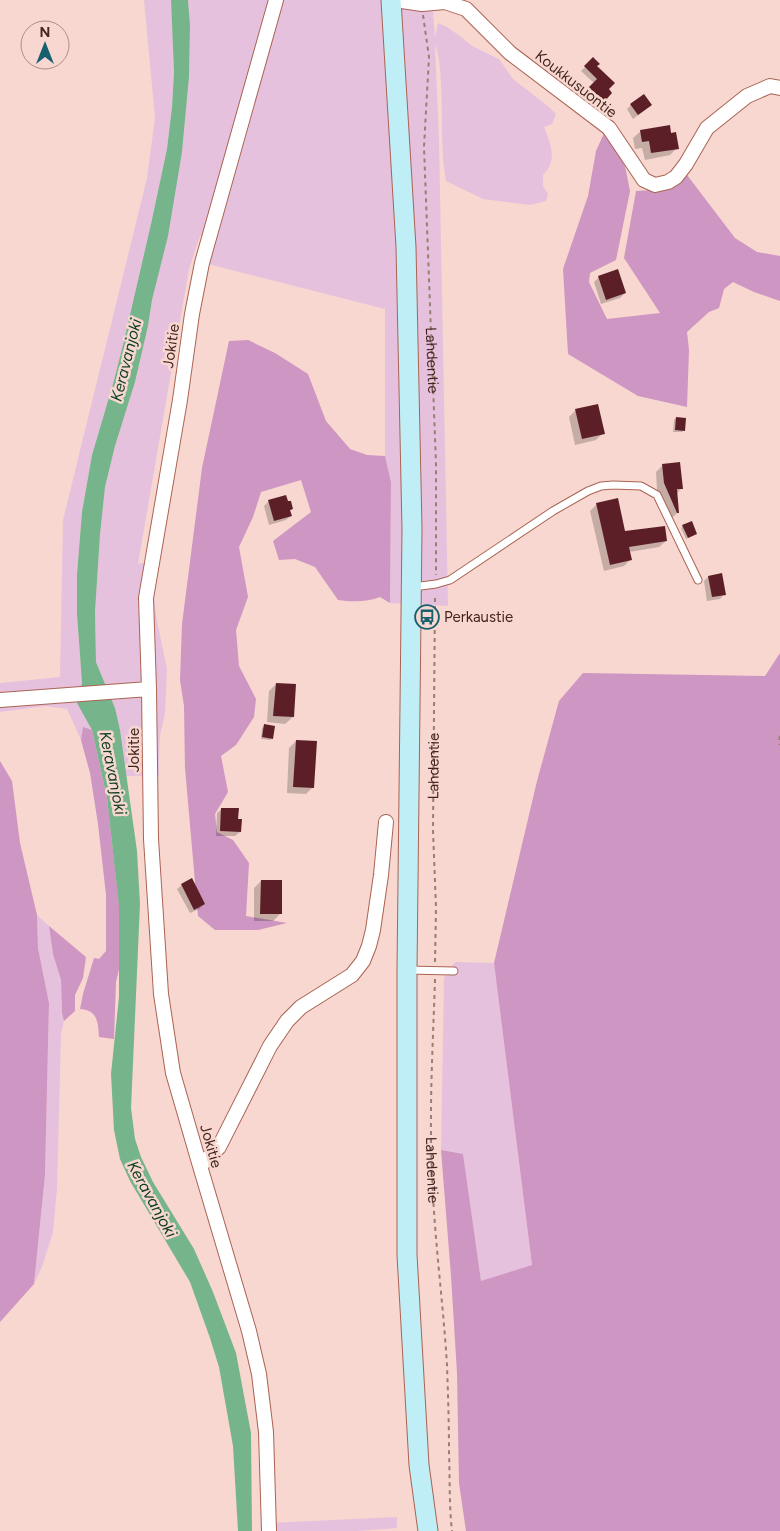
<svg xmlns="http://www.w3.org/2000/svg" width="780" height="1531" font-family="Figtree,sans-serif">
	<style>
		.green { fill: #e6c1dd }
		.forest { fill: #ce96c2 }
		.water { fill: #76b48b }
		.shadow { fill: #0003 }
		.building { fill: #5c1f28 }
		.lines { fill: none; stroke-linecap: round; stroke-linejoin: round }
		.service-casing { stroke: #aa6352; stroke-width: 9 }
		.minor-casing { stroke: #aa6352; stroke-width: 16 }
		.secondary-casing { stroke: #aa6352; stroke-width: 21 }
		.path { stroke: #9c7d76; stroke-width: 2; stroke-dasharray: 4 4; stroke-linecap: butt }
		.service { stroke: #fff; stroke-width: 7 }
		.minor { stroke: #fff; stroke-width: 14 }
		.secondary { stroke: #c0eef7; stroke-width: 19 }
		.labels { text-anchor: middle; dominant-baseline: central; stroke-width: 5; stroke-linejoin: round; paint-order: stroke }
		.street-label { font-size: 15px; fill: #44261f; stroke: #f7d7cf }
		.poi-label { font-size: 15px; fill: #44261f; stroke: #f7d7cf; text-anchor: start }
		.water-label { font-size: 16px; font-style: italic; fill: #093c21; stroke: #f7d7cf }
	</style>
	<rect width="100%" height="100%" fill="#f7d7cf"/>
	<path class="green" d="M144,0H171L174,72L172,107L167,149L151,224L123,345L113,384L92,455L82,512L77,574V614L82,683L77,703L92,730L84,728L81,740L67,709L45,706L0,712V683L60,677L63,520L147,178L155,118Z
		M188,0H432L435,38L438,23L447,27L460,36L472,46L499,59L513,79L549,107L556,114L552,124L544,127C551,145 558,160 543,175V186L548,194L546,201L530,205L483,199L446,181C440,149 443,115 441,83C440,70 440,57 435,45L439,140L448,606L390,603L391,482L385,456V309L208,264L216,236H200L189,269L138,564L159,560L154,598L157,621L167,669L165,713L160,736L159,760V776H126L115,708L96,662L95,612L100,535L105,487L115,446L135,382L148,326L152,300L182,152L189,77L190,25Z
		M37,915L49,926L53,954L61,980L62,1013L64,1021L61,1034L57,1189L53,1232L42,1267L34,1284L45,1175L49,1003L38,948Z
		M455,962L494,963L532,1265L481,1282L463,1155L441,1150L444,978Z
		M397,1517V1528L358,1531H269V1523Z"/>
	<path class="forest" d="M605,131L625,166L630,191L616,260L590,273L589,282L607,319L660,313L624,258L636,191L668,189L687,175L735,238L757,252L780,256V301L754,292L733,282L724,289L719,308L709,312L687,332L689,350L687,407L638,396L568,354L563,269L588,196L596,151Z
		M248,340L275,353L308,374L326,421L350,449L367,455L385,456L391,482L390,603L380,597C368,602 352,602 338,600L315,567L295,559L279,560L273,541L311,512L301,480L261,492L253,517L239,547L248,597L236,630L239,666L256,699L254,717L236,745L221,756L228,792L215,814L217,832L233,840L249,863L246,916L287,923L258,930H215L198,916L185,768L184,706L180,680L182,624L202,468L229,341Z
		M780,653V1531H466L459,1483L457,1373L451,1276L441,1150L463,1154L481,1281L532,1265L494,963L537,781L559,701L583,673L765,676Z
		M83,727L92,730L107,798L119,904V969L116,982L114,1039L99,1037C98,1023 98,1010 80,1009L83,994L94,958L99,959L106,951V895L98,824L90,773L81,740Z
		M0,761L12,781L20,843L37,915L38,948L49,1003L45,1175L34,1284L0,1322Z
		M49,926L86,957L83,978L75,995V1011L64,1021L62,1013L61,980L53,954Z"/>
	<path class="water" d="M171,0H188L190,25L189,77L182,152L168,236L152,300L148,326L135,382L115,446L105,487L100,535L95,612L96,662L115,708L120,730L137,851L140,904L131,1108L135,1139L141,1157L153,1182L194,1249L213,1292L236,1353L251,1433L252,1531H238L233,1446L219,1367L210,1338L190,1282L130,1181L120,1159L114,1130L111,1074L119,997V906L107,798L92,730L77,703L82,683L77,614V574L82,512L92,455L113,384L123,345L151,224L167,149L172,107L174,72Z"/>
	<path class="shadow" d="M593,59L607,89L611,93L599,105L586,91L594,83L581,71Z
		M631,105H651L633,119L627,109Z
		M641,131L670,135L677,148L670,155L645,160L642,148L635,149L633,138Z
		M599,277L625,293L620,298L601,304L594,282Z
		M576,410L603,433L596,440L575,445L569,417Z
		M676,418L684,430L682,432H673L674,420Z
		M663,465L682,488L676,494L678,512L670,520L657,490L656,472Z
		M269,501L292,509L289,511L291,516L286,520L269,525L264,506Z
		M597,504L624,533L666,541L659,547L629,552L630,560L624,566L604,571L590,511Z
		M683,526L694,535L686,539L681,528Z
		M708,577L724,594L720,599L707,601L704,581Z
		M276,684L293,717L285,724L267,722L269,691Z
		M264,726L272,738L270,740L261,739L262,728Z
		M296,741L313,787L306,794L287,793L289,748Z
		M222,809L237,820L240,832L235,836H216L217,813Z
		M261,881L280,914L273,921H254V888Z
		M182,885L204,904L199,909L190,913L177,889Z"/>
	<path class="building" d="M593,57L600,64L597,66L615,83L609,89L612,93L604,102L589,87L597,79L584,66Z
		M644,94L652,105L638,115L630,104Z
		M670,125L671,133L676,132L679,149L651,153L649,141L642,142L640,130Z
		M618,269L626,293L606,300L598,276Z
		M598,404L605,434L582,439L575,409Z
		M676,417L686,418L685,431L675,430Z
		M680,462L683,489H677L679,513H677L664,483L662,464Z
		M286,495L288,501H291L293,509L290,510L292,516L274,521L268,500Z
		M618,498L625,531L665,526L667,541L629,547L632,560L610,565L596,503Z
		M692,521L697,534L688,538L682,525Z
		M722,573L726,595L712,597L708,576Z
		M276,683L296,684L294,717L273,716Z
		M264,724L275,726L273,739L262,737Z
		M296,740L317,741L314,788L293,787Z
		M221,808H239L238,819H242L241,832L220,831Z
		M192,878L205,904L194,910L181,884Z
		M261,880H282V914H260Z"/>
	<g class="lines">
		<g class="service-casing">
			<path id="service" d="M413,587L436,584L450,580L553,511L588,491L601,486L613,485L641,486L657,495L698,580
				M407,970L454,971"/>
		</g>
		<g class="minor-casing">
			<path id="minor" d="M395,0L422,4L445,2L466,9L510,53L609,128L644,180L655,185L668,182L676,177L686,164L707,128L747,96L770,86L780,88
				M0,700L149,689
				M200,1166L219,1147L270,1046L287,1021L301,1007L352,975L363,961L369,946L373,930L381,875L386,822
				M269,1531L266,1432L259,1374L249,1331L200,1166L173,1073L161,994L151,839L149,689L146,598L180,400L192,314L202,263L276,0"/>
		</g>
		<g class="secondary-casing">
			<path id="secondary" d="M391,0L406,247L412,529L407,970V1255L419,1465L428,1531"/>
		</g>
		<g class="path">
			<path id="s1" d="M423,15L429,57L424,147L436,464V575"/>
			<path d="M780,736L779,740L780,745"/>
			<path id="s2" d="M435,962L436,908L433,830L435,594"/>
			<path id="s3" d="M435,979C433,1043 429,1108 432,1172C434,1237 443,1300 447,1365C448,1394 449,1423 449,1452C450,1478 449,1505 452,1531"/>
		</g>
		<use href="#service" class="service"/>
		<use href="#minor" class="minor"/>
		<use href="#secondary" class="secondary"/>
	</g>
	<defs>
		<g id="bus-ring" transform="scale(1.25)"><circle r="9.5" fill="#f7d7cf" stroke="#17606f" stroke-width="1.5"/><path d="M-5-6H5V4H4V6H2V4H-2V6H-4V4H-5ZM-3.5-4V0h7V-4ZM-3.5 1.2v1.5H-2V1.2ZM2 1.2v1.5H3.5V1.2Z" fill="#17606f"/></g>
	</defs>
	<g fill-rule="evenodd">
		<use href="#bus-ring" x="427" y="617"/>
	</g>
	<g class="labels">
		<g class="street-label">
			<text transform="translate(576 84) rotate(38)">Koukkusuontie</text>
			<text transform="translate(171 346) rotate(-82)">Jokitie</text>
			<text stroke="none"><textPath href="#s1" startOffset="346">Lahdentie</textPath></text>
			<text transform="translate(134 750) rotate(-90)">Jokitie</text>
			<text stroke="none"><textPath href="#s2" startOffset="196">Lahdentie</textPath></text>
			<text transform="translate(211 1146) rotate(74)">Jokitie</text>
			<text stroke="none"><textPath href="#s3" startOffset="191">Lahdentie</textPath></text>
		</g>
		<g class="poi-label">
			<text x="444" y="617">Perkaustie</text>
		</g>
		<g class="water-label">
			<text transform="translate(126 360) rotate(-76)">Keravanjoki</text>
			<text transform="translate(113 773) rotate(79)">Keravanjoki</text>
			<text transform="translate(152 1199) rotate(61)">Keravanjoki</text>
		</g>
	</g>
	<g transform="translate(45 45)"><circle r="24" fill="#f7d7cf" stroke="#af9089"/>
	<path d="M0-4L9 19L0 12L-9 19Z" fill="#17606f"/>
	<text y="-8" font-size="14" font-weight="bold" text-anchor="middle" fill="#44261f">N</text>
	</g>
</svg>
